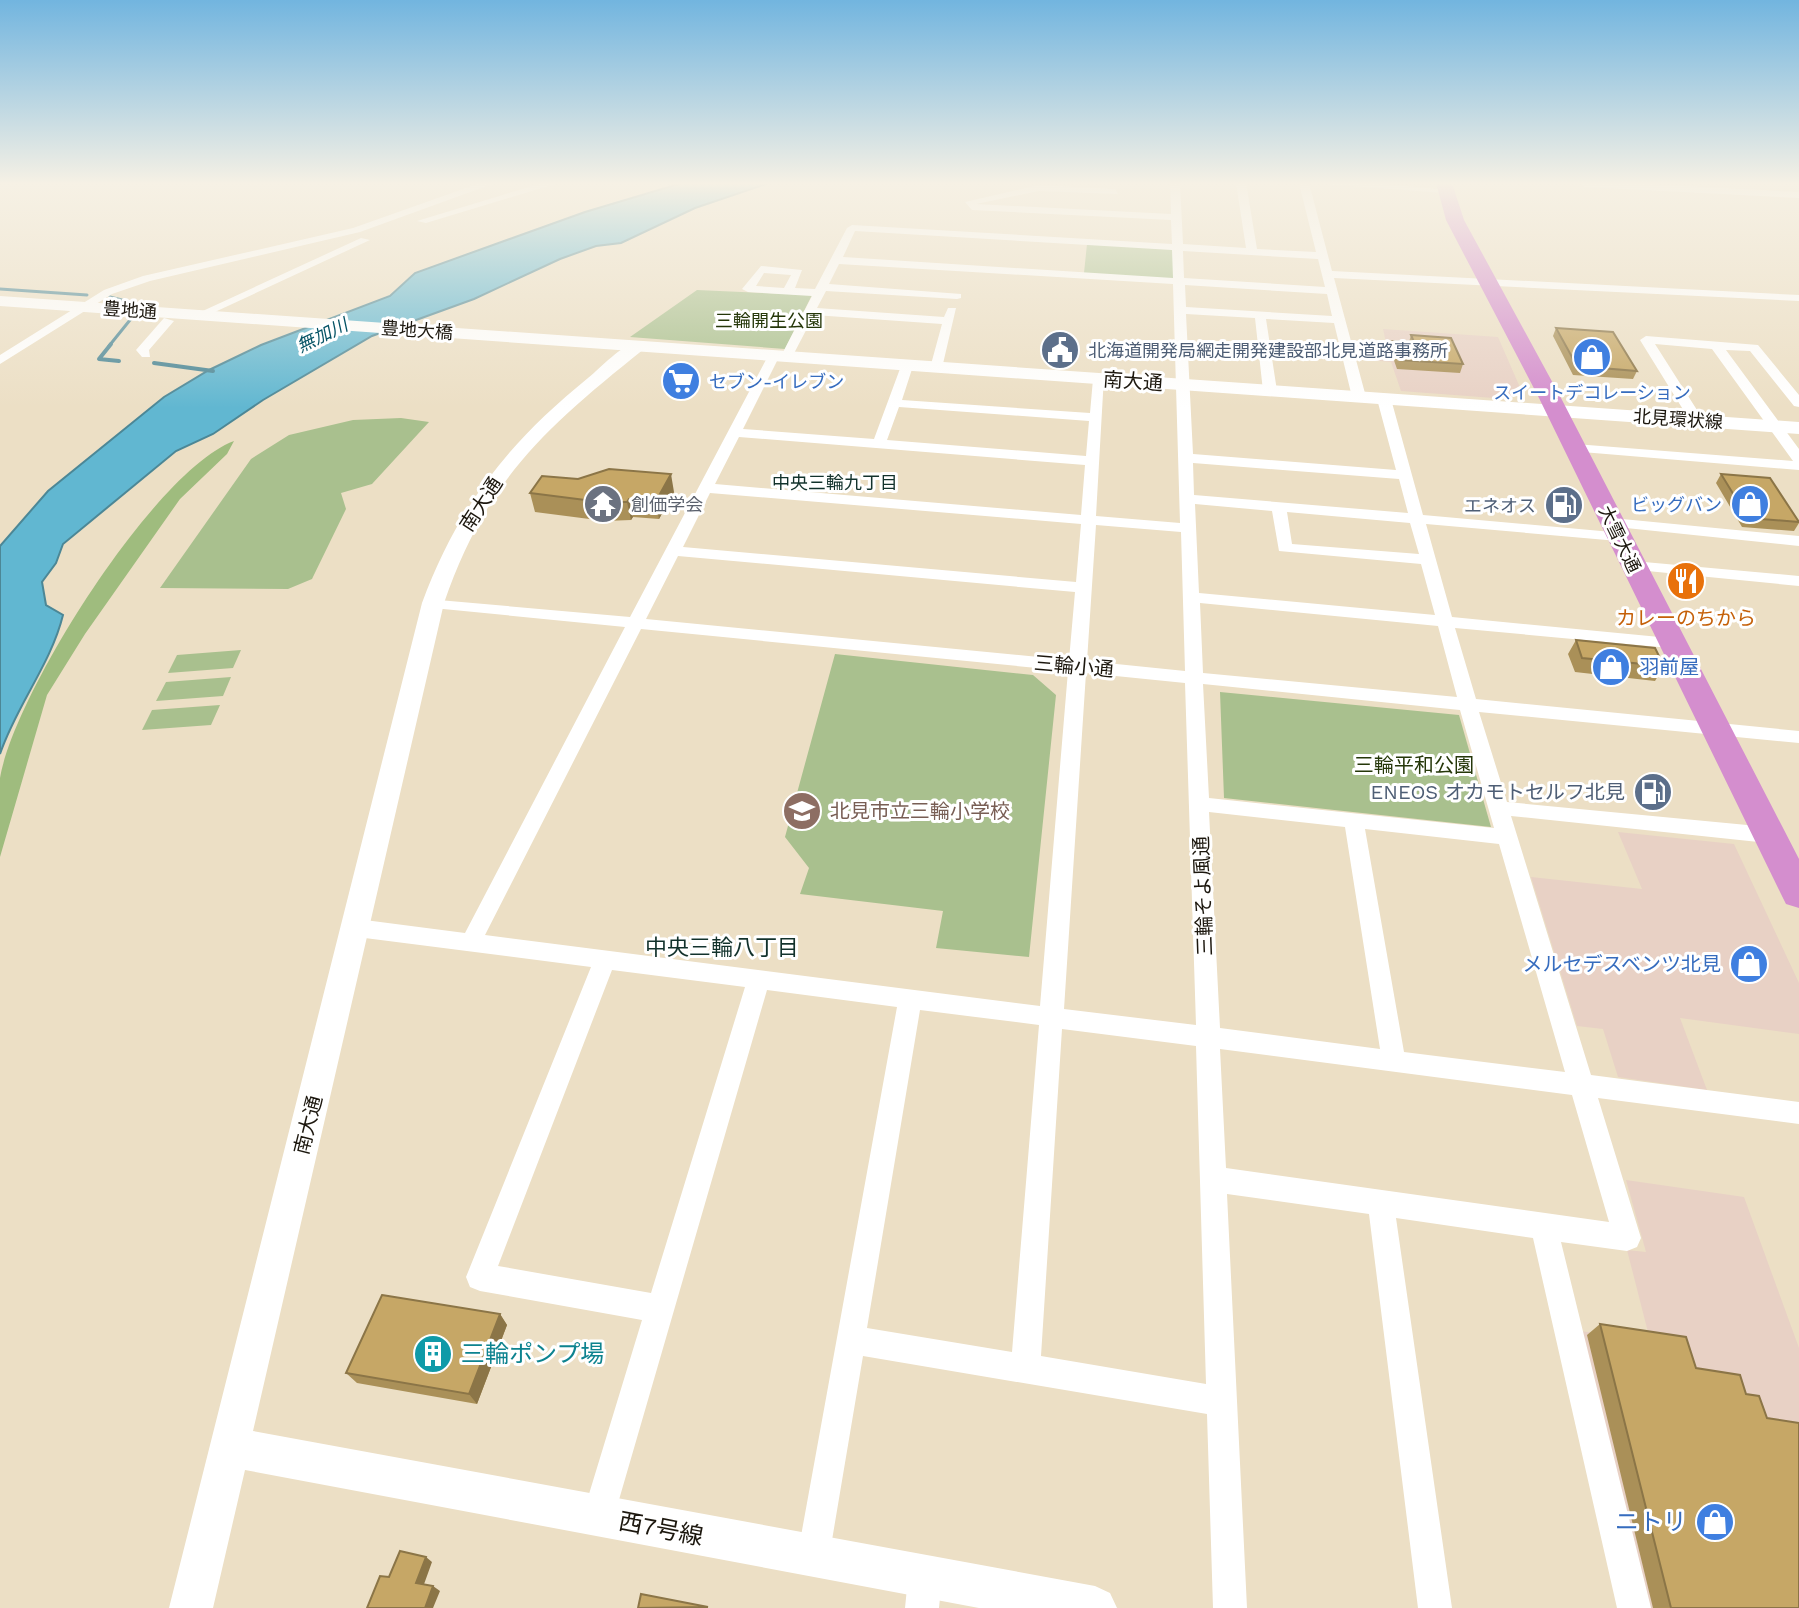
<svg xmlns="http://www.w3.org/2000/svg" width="1799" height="1608" font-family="'Work Sans','Noto Sans JP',sans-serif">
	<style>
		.commercial { fill: #e8d1c5 }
		.green { fill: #a9c08e }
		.forest { fill: #9fbc7e }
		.water { fill: #61b7d1; stroke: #4c8796; stroke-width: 2 }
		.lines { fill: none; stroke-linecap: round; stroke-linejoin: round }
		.stream-far1 { stroke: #4c8796; stroke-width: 3 }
		.stream { stroke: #4c8796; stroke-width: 4 }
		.minor { fill: #fff; fill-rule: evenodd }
		.tertiary { fill: #fff; fill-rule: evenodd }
		.secondary { fill: #fff; fill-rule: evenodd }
		.trunk { fill: #d48ece; fill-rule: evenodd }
		.wall { fill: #aa9058 }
		.shaded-wall { fill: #8b7547 }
		.building { fill: #c6a766; stroke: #8b7547; stroke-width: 2 }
		.labels { text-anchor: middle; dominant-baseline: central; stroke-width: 6; stroke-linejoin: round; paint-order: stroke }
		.far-street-label { font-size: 18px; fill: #1c170e; stroke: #fff }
		.far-park-label { font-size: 18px; fill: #253709; stroke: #fff }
		.far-water-label { font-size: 18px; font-style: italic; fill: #055365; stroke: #fff }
		.far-service-label { font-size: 18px; fill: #4e5e75; stroke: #fff; text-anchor: start }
		.far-shop-label { font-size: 18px; fill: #366cbe; stroke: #fff; text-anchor: start }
		.far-neighbourhood-label { font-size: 18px; fill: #12322c; stroke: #fff }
		.far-worship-label { font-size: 18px; fill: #5b616d; stroke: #fff; text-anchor: start }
		.street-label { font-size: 20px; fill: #1c170e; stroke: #fff }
		.food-label { font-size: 20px; fill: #c56008; stroke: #fff }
		.shop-label { font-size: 20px; fill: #366cbe; stroke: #fff; text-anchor: start }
		.park-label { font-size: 20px; fill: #253709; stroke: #fff }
		.service-label { font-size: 20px; fill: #4e5e75; stroke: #fff; text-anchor: end }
		.education-label { font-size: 20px; fill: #785e54; stroke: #fff; text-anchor: start }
		.neighbourhood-label { font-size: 22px; fill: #12322c; stroke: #fff }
		.near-culture-label { font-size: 24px; fill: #0d838f; stroke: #fff; text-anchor: start }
		.near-shop-label { font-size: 24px; fill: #366cbe; stroke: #fff; text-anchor: end }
		.near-street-label { font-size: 24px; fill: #1c170e; stroke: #fff }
	</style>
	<rect width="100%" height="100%" fill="#ecdfc5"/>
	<path class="commercial" d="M1383,329L1498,337L1522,392L1507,399L1401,391L1391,362L1356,359L1351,340L1386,343Z
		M1618,832L1734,844L1799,983V1034L1680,1018L1707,1090L1618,1077L1603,1029L1577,1026L1531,877L1642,889Z
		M1626,1180L1744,1197L1799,1348V1608H1651L1580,1331L1650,1340L1627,1250L1646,1252Z"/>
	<path class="green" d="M1087,244L1173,249V279L1084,273Z
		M697,290L812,295L785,349L630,337Z
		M401,418L429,422L372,484L341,493L346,509L312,579L288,589L160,588L251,459L289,435L353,420Z
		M241,650L233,668L168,673L177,655Z
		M835,654L1033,675L1056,695L1029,957L936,948L943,911L800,894L809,868L785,837Z
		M231,677L223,696L156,701L166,682Z
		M1220,692L1459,715L1491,827L1224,798Z
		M220,705L211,725L142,730L152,710Z"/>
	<path class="forest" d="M234,441L227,454L180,499L85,634L47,695L0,857C0,832 0,803 0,778C14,695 154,471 234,441Z"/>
	<path class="water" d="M682,183H769L695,208L621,243L596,246L560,259L474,299L372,336L263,400L213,434L176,451L63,544L56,563L42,582L46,605L63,615C51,664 16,706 0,754V546L48,491L164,397L209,370L261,345L390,296L415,273L585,212Z"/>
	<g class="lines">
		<path class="stream-far1" d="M0,289L87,295
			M110,297L134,303
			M109,346L130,320"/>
		<path class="stream" d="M111,344L99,359L119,361
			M154,363L213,371"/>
		<path class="minor" d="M480,183H495L360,232L150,281L112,294L0,364V355L104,290L143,276L353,228Z
			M542,183H558L426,223L417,221Z
			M1170,183H1180L1183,244L1246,248L1236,183H1246L1257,249L1316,252L1299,183H1309L1332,271L1799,295V301L1334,278L1366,397L1359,401L1352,397L1334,323L1266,319L1277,391L1270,395L1263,391L1255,318L1186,314L1193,454L1396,470L1377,399L1384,395L1391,399L1423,515L1623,533V539L1618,541L1426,524L1452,617L1670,638L1679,643L1670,648L1455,628L1476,699L1799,731V743L1479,712L1507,802L1768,827L1775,830L1778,835L1775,840L1768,843L1511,816L1591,1075L1799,1102V1124L1598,1098L1641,1238L1637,1247L1627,1251L1561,1242L1651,1608H1617L1533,1238L1396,1218L1452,1608H1418L1369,1214L1227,1194L1247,1608H1213L1207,1414L863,1356L829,1558L825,1570L813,1574L801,1570L797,1558L897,1007L767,990L614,1517L609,1528L598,1533L587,1528L582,1517L642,1320L480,1291L470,1287L466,1277L591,967L357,937L349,934L346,928L349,922L357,919L465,933L625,627L433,608L427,607V599L630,617L769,354L779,357L743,429L874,439L901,366L907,362L913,366L902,400L1090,413L1093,379L1104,376L1096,516L1180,523L1173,284L839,264L829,284L961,294V298L957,299L826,291L817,308L944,317L948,308H956L942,368L936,372L930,368L942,324L814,315L790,361H782L780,358L812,296L748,292L742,289L761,266L802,270L795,288L815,289L847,228L852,225L1172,244L1171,220L972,210L965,202L1039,185L1115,189L1118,194L1039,191L976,204L1171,214ZM855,231L1172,250L1173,278L843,257ZM1183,251L1318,259L1325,287L1184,278ZM764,273L791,275L784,288L756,286ZM1185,285L1327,294L1332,316L1186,307ZM899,407L1089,421L1086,456L887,440ZM739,437L1085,465L1081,515L715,484ZM1193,463L1399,479L1408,513L1194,495ZM710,493L1081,524L1076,582L683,547ZM1195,504L1272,511L1279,551L1421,564L1435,615L1199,593ZM1287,512L1410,523L1419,554L1292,544ZM1096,525L1181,532L1185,671L1087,661ZM678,556L1075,592L1069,660L646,619ZM1200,603L1438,626L1457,697L1203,673ZM641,629L1068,671L1040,1006L485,935ZM1086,673L1185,683L1196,1025L1064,1009ZM1203,684L1460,710L1494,828L1209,798ZM1209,812L1345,827L1380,1049L1220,1028ZM1365,829L1499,844L1565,1072L1404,1052ZM612,970L745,987L651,1293L498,1266ZM920,1010L1039,1025L1012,1352L867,1328ZM1062,1029L1196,1046L1206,1384L1041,1356ZM1220,1049L1572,1095L1609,1222L1226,1168Z
			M1311,183H1374L1449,190L1444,193Z
			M1627,183L1799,192V198L1585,187L1580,184Z
			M361,238L370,240L204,317L194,315Z
			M164,318L174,321L149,350L150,357H142L136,350Z
			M1646,336L1758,345L1799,395V407L1794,406L1750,351L1726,350L1799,449V470L1570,451L1568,448L1575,444L1793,461L1712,349L1655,344L1704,421L1692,424L1640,340Z
			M1612,518L1799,536V546L1607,526V520Z
			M1633,561L1799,576V586L1627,569L1625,566Z
			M925,1561L937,1566L942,1578L939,1608H905L908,1578L913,1566Z"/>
		<path class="tertiary" d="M638,341L646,346L644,349C544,429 487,479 444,603L253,1431L1095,1586L1110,1593L1117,1608H979L245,1470L213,1608H169L422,603C458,506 508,443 588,378C603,366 620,346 638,341Z"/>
		<path class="secondary" d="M0,296L1799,422V434L0,306Z"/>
		<path class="trunk" d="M1436,183H1452L1464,220L1561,398L1799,859V908L1786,904L1781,894L1539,398L1446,220Z"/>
	</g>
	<path class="wall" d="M1556,328L1637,371L1633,379L1573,375L1553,336Z
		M1411,335L1463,364L1460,373L1397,369L1390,349L1392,341L1409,342Z
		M1721,474L1799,521V523L1794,531L1742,527L1716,483Z
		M674,492L659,519L633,517L631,520L605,521L535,512L530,493Z
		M1576,640L1664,666L1655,681L1575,672L1568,654Z
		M500,1314L507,1325L477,1404L357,1383L346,1373Z
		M1600,1324L1696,1368L1746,1394L1767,1418L1799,1608H1653L1587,1335Z"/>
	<path class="shaded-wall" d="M671,474L674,492L659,519L656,501Z
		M629,499L633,517L631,520L627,502Z
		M500,1314L507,1325L477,1404L469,1394Z
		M426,1557L432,1562L423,1587L416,1583Z
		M433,1586L440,1591L433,1608H425Z"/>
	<path class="building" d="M1556,328L1613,332L1637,371L1577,366Z
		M1411,335L1451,338L1463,364L1399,360L1392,341L1414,342Z
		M609,469L671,474L656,501L629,499L627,502H601L530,493L542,476L578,479Z
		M1721,474L1770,478L1799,522L1748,518Z
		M1576,640L1655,648L1664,666L1582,658Z
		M382,1295L500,1314L469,1394L346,1373Z
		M1600,1324L1686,1337L1696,1368L1740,1375L1746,1394L1759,1396L1767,1418L1799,1423V1608H1671Z
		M400,1551L426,1557L416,1583L433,1586L425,1608H367L380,1576L389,1577Z
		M641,1594L708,1607L638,1608Z"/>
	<linearGradient id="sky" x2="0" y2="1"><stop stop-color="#72b5df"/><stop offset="0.45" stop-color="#f6f1e5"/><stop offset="1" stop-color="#f6f1e5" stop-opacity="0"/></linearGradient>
	<rect width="1799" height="408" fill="url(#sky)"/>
	<defs>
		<g id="civic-disc" transform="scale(2)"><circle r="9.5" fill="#5c6f8a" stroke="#fff"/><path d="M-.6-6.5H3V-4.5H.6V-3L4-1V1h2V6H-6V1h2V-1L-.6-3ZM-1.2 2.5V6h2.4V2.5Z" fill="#fff"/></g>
		<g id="shop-disc" transform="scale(2)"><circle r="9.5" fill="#3f7fe0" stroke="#fff"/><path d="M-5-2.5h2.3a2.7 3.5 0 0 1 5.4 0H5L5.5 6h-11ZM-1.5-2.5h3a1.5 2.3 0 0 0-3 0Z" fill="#fff"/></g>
		<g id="supermarket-disc" transform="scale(2)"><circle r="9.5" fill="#3f7fe0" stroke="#fff"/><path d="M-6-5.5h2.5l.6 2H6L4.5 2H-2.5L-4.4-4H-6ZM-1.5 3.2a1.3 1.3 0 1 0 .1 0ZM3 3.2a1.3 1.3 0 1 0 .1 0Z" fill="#fff"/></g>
		<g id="temple-disc" transform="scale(2)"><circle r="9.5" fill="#6b7280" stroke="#fff"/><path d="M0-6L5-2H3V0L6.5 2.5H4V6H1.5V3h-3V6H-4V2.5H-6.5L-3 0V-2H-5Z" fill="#fff"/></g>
		<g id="fuel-disc" transform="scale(2)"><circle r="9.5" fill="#5c6f8a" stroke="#fff"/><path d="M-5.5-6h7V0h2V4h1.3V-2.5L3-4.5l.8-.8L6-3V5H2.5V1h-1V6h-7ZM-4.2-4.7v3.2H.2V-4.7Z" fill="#fff"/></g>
		<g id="restaurant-disc" transform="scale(2)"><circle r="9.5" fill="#e8710a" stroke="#fff"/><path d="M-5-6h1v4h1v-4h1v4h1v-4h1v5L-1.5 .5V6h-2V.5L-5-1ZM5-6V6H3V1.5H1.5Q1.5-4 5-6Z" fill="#fff"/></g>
		<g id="school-disc" transform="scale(2)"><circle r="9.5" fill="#8d6e63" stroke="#fff"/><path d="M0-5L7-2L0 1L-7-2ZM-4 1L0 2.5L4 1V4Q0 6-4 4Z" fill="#fff"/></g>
		<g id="building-disc" transform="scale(2)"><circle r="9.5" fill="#0f9aa8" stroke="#fff"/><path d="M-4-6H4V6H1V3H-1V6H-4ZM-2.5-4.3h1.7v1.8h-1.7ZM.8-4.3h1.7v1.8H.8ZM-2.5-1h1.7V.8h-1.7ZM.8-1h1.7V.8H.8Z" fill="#fff"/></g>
	</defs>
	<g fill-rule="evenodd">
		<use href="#civic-disc" x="1060" y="350"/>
		<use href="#shop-disc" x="1592" y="357"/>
		<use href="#supermarket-disc" x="681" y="381"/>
		<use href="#temple-disc" x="603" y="504"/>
		<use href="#shop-disc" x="1750" y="504"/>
		<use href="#fuel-disc" x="1564" y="505"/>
		<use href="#restaurant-disc" x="1686" y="581"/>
		<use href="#shop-disc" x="1611" y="667"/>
		<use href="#fuel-disc" x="1653" y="792"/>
		<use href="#school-disc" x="802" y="811"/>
		<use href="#shop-disc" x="1749" y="964"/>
		<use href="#building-disc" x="433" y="1354"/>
		<use href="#shop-disc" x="1715" y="1522"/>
	</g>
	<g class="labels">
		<g class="far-street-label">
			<text transform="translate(130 310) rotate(4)">豊地通</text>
			<text transform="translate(417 330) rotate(4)">豊地大橋</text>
			<text transform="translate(1678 419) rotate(4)">北見環状線</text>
			<text transform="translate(1620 539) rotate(64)">大雪大通</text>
		</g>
		<g class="far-park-label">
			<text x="769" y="320">三輪開生公園</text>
		</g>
		<g class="far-water-label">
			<text transform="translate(322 335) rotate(-26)">無加川</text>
		</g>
		<g class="far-service-label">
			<text x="1088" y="350">北海道開発局網走開発建設部北見道路事務所</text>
			<text x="1536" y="505" text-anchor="end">エネオス</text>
		</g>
		<g class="far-shop-label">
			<text x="709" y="381">セブン-イレブン</text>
			<text x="1592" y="392" text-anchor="middle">スイートデコレーション</text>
			<text x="1722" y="504" text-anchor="end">ビッグバン</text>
		</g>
		<g class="far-neighbourhood-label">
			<text x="835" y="482">中央三輪九丁目</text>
		</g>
		<g class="far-worship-label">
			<text x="631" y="504">創価学会</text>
		</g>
		<g class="street-label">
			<text transform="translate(1133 381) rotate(4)">南大通</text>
			<text transform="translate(481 504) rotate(-57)">南大通</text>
			<text transform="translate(1074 666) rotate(5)">三輪小通</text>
			<text transform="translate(1203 896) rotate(-92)">三輪そよ風通</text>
			<text transform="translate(308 1125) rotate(-76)">南大通</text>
		</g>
		<g class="food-label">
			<text x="1686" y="618">カレーのちから</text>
		</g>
		<g class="shop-label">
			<text x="1639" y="667">羽前屋</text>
			<text x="1721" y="964" text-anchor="end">メルセデスベンツ北見</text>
		</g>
		<g class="park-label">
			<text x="1414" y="765">三輪平和公園</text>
		</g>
		<g class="service-label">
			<text x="1625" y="792">ENEOS オカモトセルフ北見</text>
		</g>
		<g class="education-label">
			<text x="830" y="811">北見市立三輪小学校</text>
		</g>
		<g class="neighbourhood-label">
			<text x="722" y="947">中央三輪八丁目</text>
		</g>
		<g class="near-culture-label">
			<text x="461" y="1354">三輪ポンプ場</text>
		</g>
		<g class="near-shop-label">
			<text x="1687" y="1522">ニトリ</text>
		</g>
		<g class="near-street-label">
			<text transform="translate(661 1529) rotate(11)">西7号線</text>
		</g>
	</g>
</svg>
